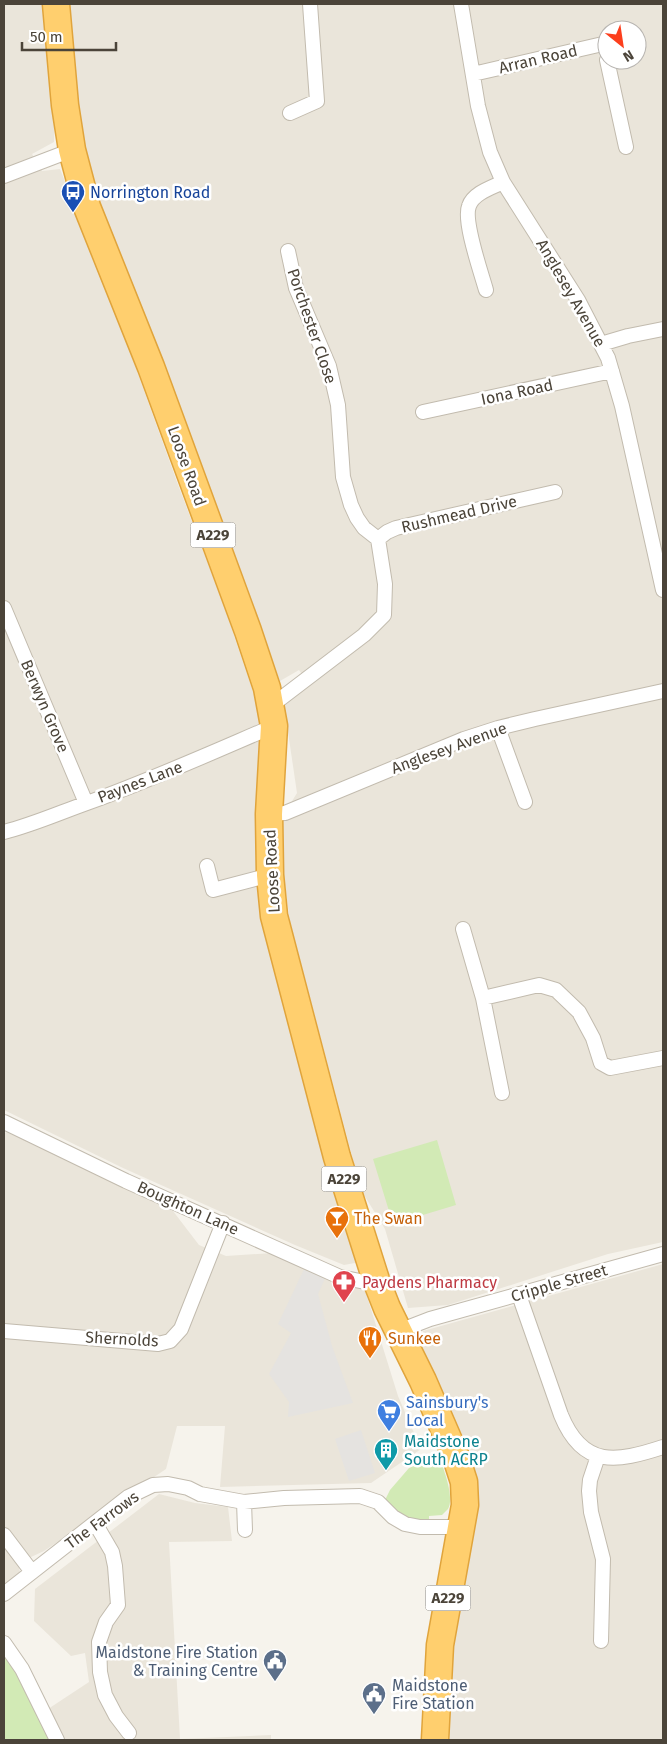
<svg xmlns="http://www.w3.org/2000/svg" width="667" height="1744" font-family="'Fira Sans',sans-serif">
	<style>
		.residential { fill: #eae5da; fill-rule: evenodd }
		.green { fill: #d2eab5 }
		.parking { fill: #e5e3e0 }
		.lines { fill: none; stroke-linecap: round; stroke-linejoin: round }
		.street-casing { stroke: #c2bbae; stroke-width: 16 }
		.highway-casing { stroke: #e0a43c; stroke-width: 29 }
		.street { stroke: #fff; stroke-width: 14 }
		.highway { stroke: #ffcf6e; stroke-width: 26 }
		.labels { text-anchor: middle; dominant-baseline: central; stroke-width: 5; stroke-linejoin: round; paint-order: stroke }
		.shield { fill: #fff; stroke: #817c74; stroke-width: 1 }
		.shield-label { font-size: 15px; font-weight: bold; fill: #4b4439 }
		.street-label { font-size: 16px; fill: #4b4439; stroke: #fff }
		.transit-label { font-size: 16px; fill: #164399; stroke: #fff; text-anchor: start }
		.food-label { font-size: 16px; fill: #c56008; stroke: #fff; text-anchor: start }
		.health-label { font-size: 16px; fill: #be3a42; stroke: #fff; text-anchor: start }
		.shop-label { font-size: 16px; fill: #366cbe; stroke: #fff; text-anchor: start }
		.culture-label { font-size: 16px; fill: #0d838f; stroke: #fff; text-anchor: start }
		.service-label { font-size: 16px; fill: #4e5e75; stroke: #fff; text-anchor: end }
	</style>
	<rect width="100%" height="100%" fill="#f6f3ec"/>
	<path class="residential" d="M4,4H45L56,92L54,142L32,154L42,171L60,169L110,296L177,482L224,606L264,724L261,828L360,1262L344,1265L295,1245L123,1168L4,1110Z
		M68,4H663V1242L608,1254L448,1305L408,1308L385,1229L361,1190L290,922L279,839L284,814L297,793L284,705L310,685L299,670L280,681L233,564L104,222L82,147ZM607,30H637V60H607Z
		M7,1132L173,1211L199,1245L226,1256L273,1253L284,1259L365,1290L398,1396L421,1449L371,1483L220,1487L225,1426H177L166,1469L44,1551L18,1563L22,1581L4,1593V1133Z
		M663,1264V1740H446L454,1628L477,1507L473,1457L421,1350L423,1331Z
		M159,1494L195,1503L228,1507L232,1541L169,1542L180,1739L271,1735V1740H63L45,1711L89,1682L85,1653L71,1656L34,1621L35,1589Z"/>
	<path class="green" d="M437,1140L456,1205L393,1224L373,1159Z
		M439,1456C443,1468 455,1497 448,1509C446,1511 444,1513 442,1515L429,1516V1520C404,1519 400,1520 385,1500L390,1490L409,1468Z
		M4,1655L17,1672L51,1740H4Z"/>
	<path class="parking" d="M306,1265L326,1276L318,1294L332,1346L353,1403L288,1417L289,1402L269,1374L291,1333L278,1324Z
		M361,1430L375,1473L349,1481L335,1439Z"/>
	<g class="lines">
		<g class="street-casing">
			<path id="street" d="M461,4L478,106L490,152L503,182L578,300L608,358L622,406L663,590
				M607,60L626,147
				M473,74L607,43
				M290,113L317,101L310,4
				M4,176L72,150
				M288,251L296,288L329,366L338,405L343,477L351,505L357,518L364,528L378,539
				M486,290C481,272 463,221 469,206C473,193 493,187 503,182
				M601,344L628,336L663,329
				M423,412L612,371
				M378,539L387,532L396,528L555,492
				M4,608L86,803
				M271,706L364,635L384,615L385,584L378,539
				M498,728L525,802
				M269,814L285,813L464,739L498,728L535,719L663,691
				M4,832C32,825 59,813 87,803C151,780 211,753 274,726
				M207,866L213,890L270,875
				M463,929L483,998L502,1093
				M483,998L539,985L556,990L579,1012L593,1038L601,1063L610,1068L663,1058
				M4,1122L126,1181L340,1277L365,1282L376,1280
				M519,1295L561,1415C583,1469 617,1462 663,1447
				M4,1331L158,1344L170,1341L181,1329L223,1223
				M399,1331L430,1319L663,1254
				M598,1456L590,1480L589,1491L591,1512L603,1559L601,1641
				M244,1502L245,1530
				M95,1523L112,1552L115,1566L118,1605L106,1622L99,1642L100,1672L105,1695L116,1716L129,1733
				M4,1535L32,1572
				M4,1594L128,1497L153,1485L168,1484L188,1488L200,1494L244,1502L284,1498L360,1496L378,1502L393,1517L405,1524L420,1527H461
				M4,1643L22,1669L57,1740"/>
		</g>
		<g class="highway-casing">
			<path id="highway" d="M56,4L65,105L72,150L87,207L151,367L248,631L267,688L274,726L269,814L270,875L274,916L337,1157L376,1280L387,1308L423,1381L456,1457L464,1482L465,1505L440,1645L435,1740"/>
		</g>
		<use href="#street" class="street"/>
		<use href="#highway" class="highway"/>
	</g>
	<defs>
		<g id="bus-pin" transform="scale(1.25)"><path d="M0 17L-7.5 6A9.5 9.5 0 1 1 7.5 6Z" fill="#1a4fb4" stroke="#fff"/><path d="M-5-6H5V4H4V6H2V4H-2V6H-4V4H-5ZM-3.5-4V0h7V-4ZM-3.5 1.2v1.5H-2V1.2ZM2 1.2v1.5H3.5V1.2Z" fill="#fff"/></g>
		<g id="bar-pin" transform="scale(1.25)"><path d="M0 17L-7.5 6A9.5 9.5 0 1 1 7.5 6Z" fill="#e8710a" stroke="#fff"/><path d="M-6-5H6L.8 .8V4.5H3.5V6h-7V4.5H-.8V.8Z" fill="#fff"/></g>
		<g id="pharmacy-pin" transform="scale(1.25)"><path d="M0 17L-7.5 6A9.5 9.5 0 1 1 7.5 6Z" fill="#e0444e" stroke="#fff"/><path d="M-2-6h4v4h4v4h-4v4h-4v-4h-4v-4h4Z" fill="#fff"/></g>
		<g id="restaurant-pin" transform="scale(1.25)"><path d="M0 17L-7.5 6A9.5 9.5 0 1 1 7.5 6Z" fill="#e8710a" stroke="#fff"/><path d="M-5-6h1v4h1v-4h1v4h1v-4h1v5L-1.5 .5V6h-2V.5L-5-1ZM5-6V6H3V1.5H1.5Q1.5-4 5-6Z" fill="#fff"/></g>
		<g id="supermarket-pin" transform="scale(1.25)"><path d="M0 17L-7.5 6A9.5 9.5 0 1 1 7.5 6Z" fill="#3f7fe0" stroke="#fff"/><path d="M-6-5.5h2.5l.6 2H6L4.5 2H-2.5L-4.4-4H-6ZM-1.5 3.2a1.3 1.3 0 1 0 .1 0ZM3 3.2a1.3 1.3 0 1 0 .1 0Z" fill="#fff"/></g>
		<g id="building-pin" transform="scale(1.25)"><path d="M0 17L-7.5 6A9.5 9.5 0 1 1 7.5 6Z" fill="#0f9aa8" stroke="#fff"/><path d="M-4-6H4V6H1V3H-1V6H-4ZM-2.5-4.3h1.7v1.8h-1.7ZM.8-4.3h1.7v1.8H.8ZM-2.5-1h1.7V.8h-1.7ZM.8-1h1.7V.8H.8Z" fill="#fff"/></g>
		<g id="civic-pin" transform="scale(1.25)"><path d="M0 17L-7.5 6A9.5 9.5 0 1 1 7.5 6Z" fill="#5c6f8a" stroke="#fff"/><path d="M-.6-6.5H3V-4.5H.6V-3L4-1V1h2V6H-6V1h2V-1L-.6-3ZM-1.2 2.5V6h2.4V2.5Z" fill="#fff"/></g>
	</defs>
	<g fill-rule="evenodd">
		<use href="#bus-pin" x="73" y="192"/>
		<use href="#bar-pin" x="337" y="1218"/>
		<use href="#pharmacy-pin" x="344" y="1282"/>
		<use href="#restaurant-pin" x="370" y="1338"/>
		<use href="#supermarket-pin" x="389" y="1411"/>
		<use href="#building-pin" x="386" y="1450"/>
		<use href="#civic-pin" x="275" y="1661"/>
		<use href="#civic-pin" x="374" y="1694"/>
	</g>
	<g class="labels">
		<g class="shield">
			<rect x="190.5" y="522.5" width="45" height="25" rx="4"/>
			<rect x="321.5" y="1166.5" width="45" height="25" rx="4"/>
			<rect x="425.5" y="1585.5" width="45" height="25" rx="4"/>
		</g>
		<g class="shield-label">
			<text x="213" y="535">A229</text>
			<text x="344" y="1179">A229</text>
			<text x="448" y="1598">A229</text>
		</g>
		<g class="street-label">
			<text transform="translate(538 59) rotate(-13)">Arran Road</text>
			<text transform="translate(571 293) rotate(60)">Anglesey Avenue</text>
			<text transform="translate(312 326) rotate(71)">Porchester Close</text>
			<text transform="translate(517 392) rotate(-12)">Iona Road</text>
			<text transform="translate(187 466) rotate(70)">Loose Road</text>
			<text transform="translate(459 514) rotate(-13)">Rushmead Drive</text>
			<text transform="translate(45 706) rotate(67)">Berwyn Grove</text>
			<text transform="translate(449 748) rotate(-20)">Anglesey Avenue</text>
			<text transform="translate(140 782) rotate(-21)">Paynes Lane</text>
			<text transform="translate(272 871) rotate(-93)">Loose Road</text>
			<text transform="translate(188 1208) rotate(24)">Boughton Lane</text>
			<text transform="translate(559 1283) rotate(-16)">Cripple Street</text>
			<text transform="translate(122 1339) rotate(3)">Shernolds</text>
			<text transform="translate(102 1520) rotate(-36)">The Farrows</text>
		</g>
		<g class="transit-label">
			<text x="90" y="192">Norrington Road</text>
		</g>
		<g class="food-label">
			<text x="354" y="1218">The Swan</text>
			<text x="388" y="1338">Sunkee</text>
		</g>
		<g class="health-label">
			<text x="362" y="1282">Paydens Pharmacy</text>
		</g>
		<g class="shop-label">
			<text x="406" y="1402">Sainsbury's<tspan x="406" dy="18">Local</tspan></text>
		</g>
		<g class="culture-label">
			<text x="404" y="1441">Maidstone<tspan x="404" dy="18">South ACRP</tspan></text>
		</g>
		<g class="service-label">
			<text x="258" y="1652">Maidstone Fire Station<tspan x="258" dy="18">&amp; Training Centre</tspan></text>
			<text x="392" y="1685" text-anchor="start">Maidstone<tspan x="392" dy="18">Fire Station</tspan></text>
		</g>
	</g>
	<rect width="667" height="1744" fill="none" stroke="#4b4439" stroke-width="10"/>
	<g transform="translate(622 45) rotate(150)"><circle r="24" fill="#ffffff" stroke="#b7b4b0"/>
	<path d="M0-4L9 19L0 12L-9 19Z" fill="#fc3f1d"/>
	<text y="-8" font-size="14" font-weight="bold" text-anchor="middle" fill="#4b4439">N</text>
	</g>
	<path d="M22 42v8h94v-8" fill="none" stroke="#4b4439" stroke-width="2.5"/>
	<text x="30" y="42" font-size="15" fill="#4b4439" stroke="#ffffff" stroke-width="4" paint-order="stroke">50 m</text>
</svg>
